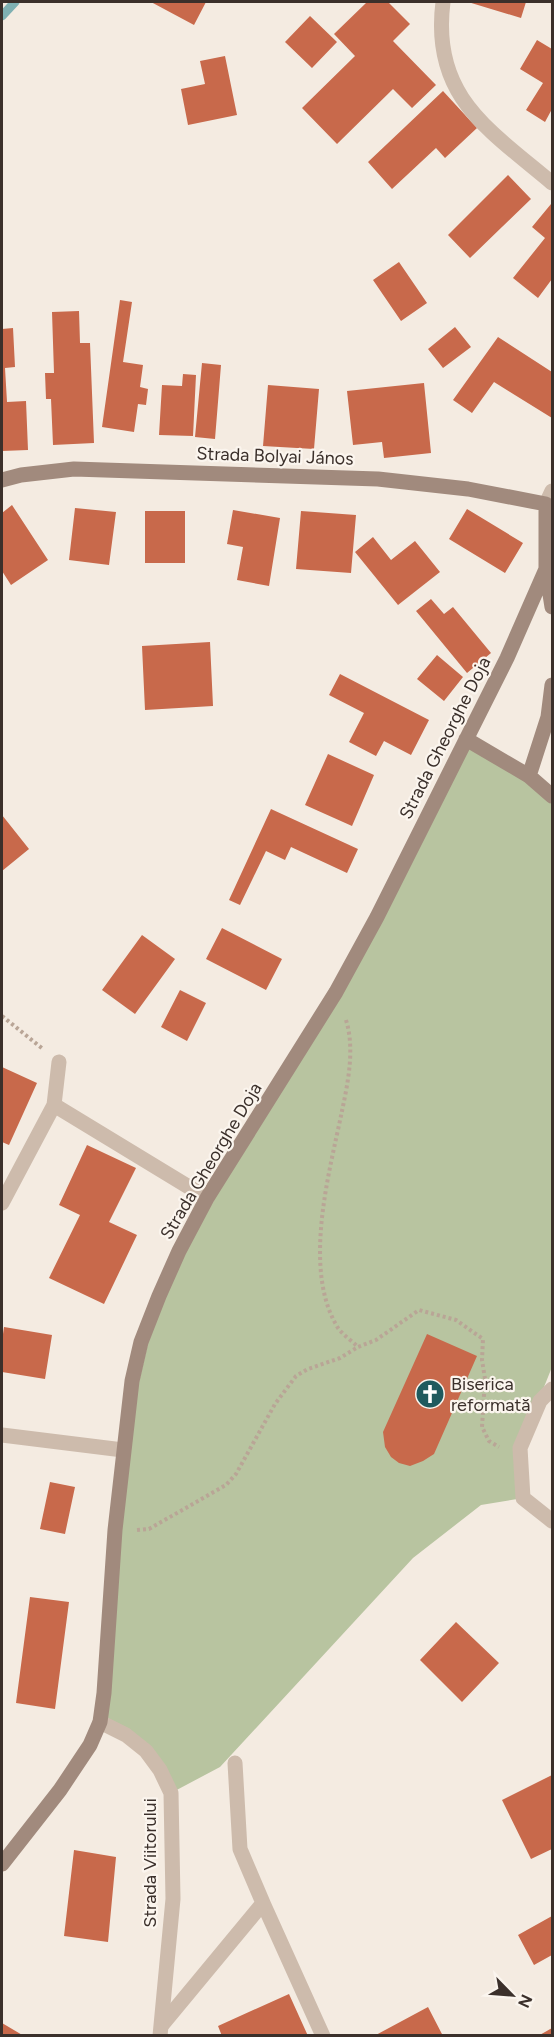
<svg xmlns="http://www.w3.org/2000/svg" width="554" height="2037" font-family="Figtree,sans-serif">
	<style>
		.green { fill: #b8c4a0 }
		.lines { fill: none; stroke-linecap: round; stroke-linejoin: round }
		.stream { stroke: #7fb0b2; stroke-width: 9 }
		.building { fill: #c8694b }
		.path { stroke: #b9a596; stroke-width: 4; stroke-dasharray: 3 3; stroke-linecap: butt }
		.lane { stroke: #cdbbac; stroke-width: 15 }
		.street { stroke: #cdbbac; stroke-width: 15 }
		.secondary { stroke: #a18a7d; stroke-width: 15 }
		.labels { text-anchor: middle; dominant-baseline: central; stroke-width: 4.5; stroke-linejoin: round; paint-order: stroke }
		.street-label { font-size: 18px; fill: #3b302b; stroke: #fbf5ee }
		.poi-label { font-size: 18px; fill: #3b302b; stroke: #fbf5ee; text-anchor: start }
	</style>
	<rect width="100%" height="100%" fill="#f4ebe1"/>
	<path class="green" d="M466,739L552,796V1367L520,1447L523,1498L481,1505L413,1558L220,1767L171,1793L160,1770L100,1722L123,1450L159,1296L281,1082Z"/>
	<g class="lines">
		<path class="stream" d="M2,16L15,2"/>
	</g>
	<path class="building" d="M151,2H206L194,25Z
		M367,2H388L410,24L393,41L436,85L412,108L393,89L337,144L302,108L355,56L334,34Z
		M468,2H526L521,18Z
		M310,16L337,42L312,68L285,42Z
		M537,40L552,49V109L545,122L526,110L543,83L520,69Z
		M225,56L237,115L188,125L181,89L205,84L200,61Z
		M443,91L477,128L445,158L436,148L392,189L368,162Z
		M508,175L531,199L470,258L448,235Z
		M551,204L552,205V279L538,298L513,278L545,238L532,227Z
		M399,262L427,303L401,321L373,280Z
		M120,300L132,302L123,362L143,365L140,387L148,389L146,405L138,404L134,432L102,427Z
		M79,311L80,343H90L94,443L53,445L51,399H46L45,373H54L52,312Z
		M455,327L471,347L443,368L428,349Z
		M13,328L15,367L5,368L7,402L26,401L28,450L2,451V329Z
		M498,337L552,372V418L494,382L472,413L453,400Z
		M202,363L221,365L215,439L195,437Z
		M183,374L196,375L193,436L159,435L162,385L182,386Z
		M424,383L431,453L384,458L382,442L353,445L347,391Z
		M268,385L319,389L314,449L263,446Z
		M12,505L48,560L11,585L2,571V513Z
		M75,508L116,512L109,565L69,560Z
		M467,509L523,543L505,573L449,539Z
		M233,510L280,518L269,586L237,580L243,547L227,544Z
		M145,511H185V563H145Z
		M301,511L356,515L351,573L296,569Z
		M373,537L391,560L415,541L440,572L398,605L355,552Z
		M431,599L444,614L453,607L491,653L467,673L416,611Z
		M210,642L213,706L145,710L142,646Z
		M437,655L463,677L444,701L417,679Z
		M340,674L429,720L411,755L384,741L376,756L349,742L364,713L329,695Z
		M328,754L374,775L352,826L305,805Z
		M271,809L358,849L347,873L291,847L285,860L266,851L240,905L229,900Z
		M2,815L29,849L2,871Z
		M222,928L282,959L266,990L206,959Z
		M142,935L175,959L135,1014L102,990Z
		M180,990L206,1003L187,1041L161,1027Z
		M2,1067L37,1083L9,1145L2,1142Z
		M87,1145L136,1168L109,1222L137,1235L104,1304L49,1278L80,1215L59,1205Z
		M4,1327L52,1335L45,1379L2,1372V1341Z
		M427,1334L477,1356L434,1454L423,1461L410,1466L399,1463L391,1457L385,1447L383,1432Z
		M50,1482L75,1487L65,1534L40,1529Z
		M30,1597L69,1602L55,1709L16,1703Z
		M456,1622L499,1663L462,1702L420,1660Z
		M552,1775V1849L531,1859L502,1800Z
		M74,1850L116,1857L108,1942L64,1936Z
		M552,1916V1955L534,1965L518,1935Z
		M289,1994L308,2036H222L218,2026Z
		M428,2007L443,2036H374Z
		M2,2023L24,2036H2Z
		M552,2028V2036H538Z"/>
	<g class="lines">
		<path class="path" d="M2,1016L43,1049
			M346,1020C355,1049 348,1082 342,1111C329,1174 302,1270 338,1328C343,1335 352,1341 358,1347L376,1340L419,1310L456,1320L483,1339L482,1360L485,1379L482,1427L489,1441L499,1447
			M137,1530L149,1529L226,1485L236,1474L275,1404L296,1376L308,1369L340,1358L358,1347"/>
		<path class="lane" d="M59,1062L54,1105L207,1198
			M2,1203L54,1105
			M552,1389L540,1401L520,1448L523,1498L552,1521
			M263,1903L323,2036
			M162,2025L263,1903L240,1849L235,1763"/>
		<path class="street" d="M443,2C431,96 488,129 552,183
			M546,504L552,491
			M2,1435L123,1450
			M100,1722L126,1735L146,1751L160,1770L171,1793L173,1899L160,2036"/>
		<path class="secondary" d="M2,480L21,475L74,469L378,479L468,489L546,504V569L507,658L377,917L336,992L207,1198L179,1251L159,1296L141,1342L132,1381L115,1530L104,1693L100,1722L90,1745L60,1790L2,1864
			M546,569L552,607
			M466,739L529,776L552,796
			M529,776L548,717L552,685"/>
	</g>
	<defs>
		<g id="church-disc" transform="scale(1.5)"><circle r="9.5" fill="#1f5a5e" stroke="#fbf5ee"/><path d="M-1.2-6h2.4v3.5h3.3v2.4h-3.3V6h-2.4V-.1h-3.3v-2.4h3.3Z" fill="#fff"/></g>
	</defs>
	<g fill-rule="evenodd">
		<use href="#church-disc" x="430" y="1394"/>
	</g>
	<g class="labels">
		<g class="street-label">
			<text transform="translate(275 456) rotate(2)">Strada Bolyai János</text>
			<text transform="translate(445 738) rotate(-63)">Strada Gheorghe Doja</text>
			<text transform="translate(211 1161) rotate(-59)">Strada Gheorghe Doja</text>
			<text transform="translate(150 1863) rotate(-90)">Strada Viitorului</text>
		</g>
		<g class="poi-label">
			<text x="451" y="1384">Biserica<tspan x="451" dy="21">reformată</tspan></text>
		</g>
	</g>
	<rect width="554" height="2037" fill="none" stroke="#3b302b" stroke-width="6"/>
	<g transform="translate(512 1995) rotate(115)" stroke="#fbf5ee" stroke-width="4.5" paint-order="stroke">
	<path d="M0-4.5L10 22L0 15L-10 22Z" fill="#3b302b"/>
	<text y="-9" font-size="16" font-weight="bold" text-anchor="middle" fill="#3b302b">N</text>
	</g>
</svg>
